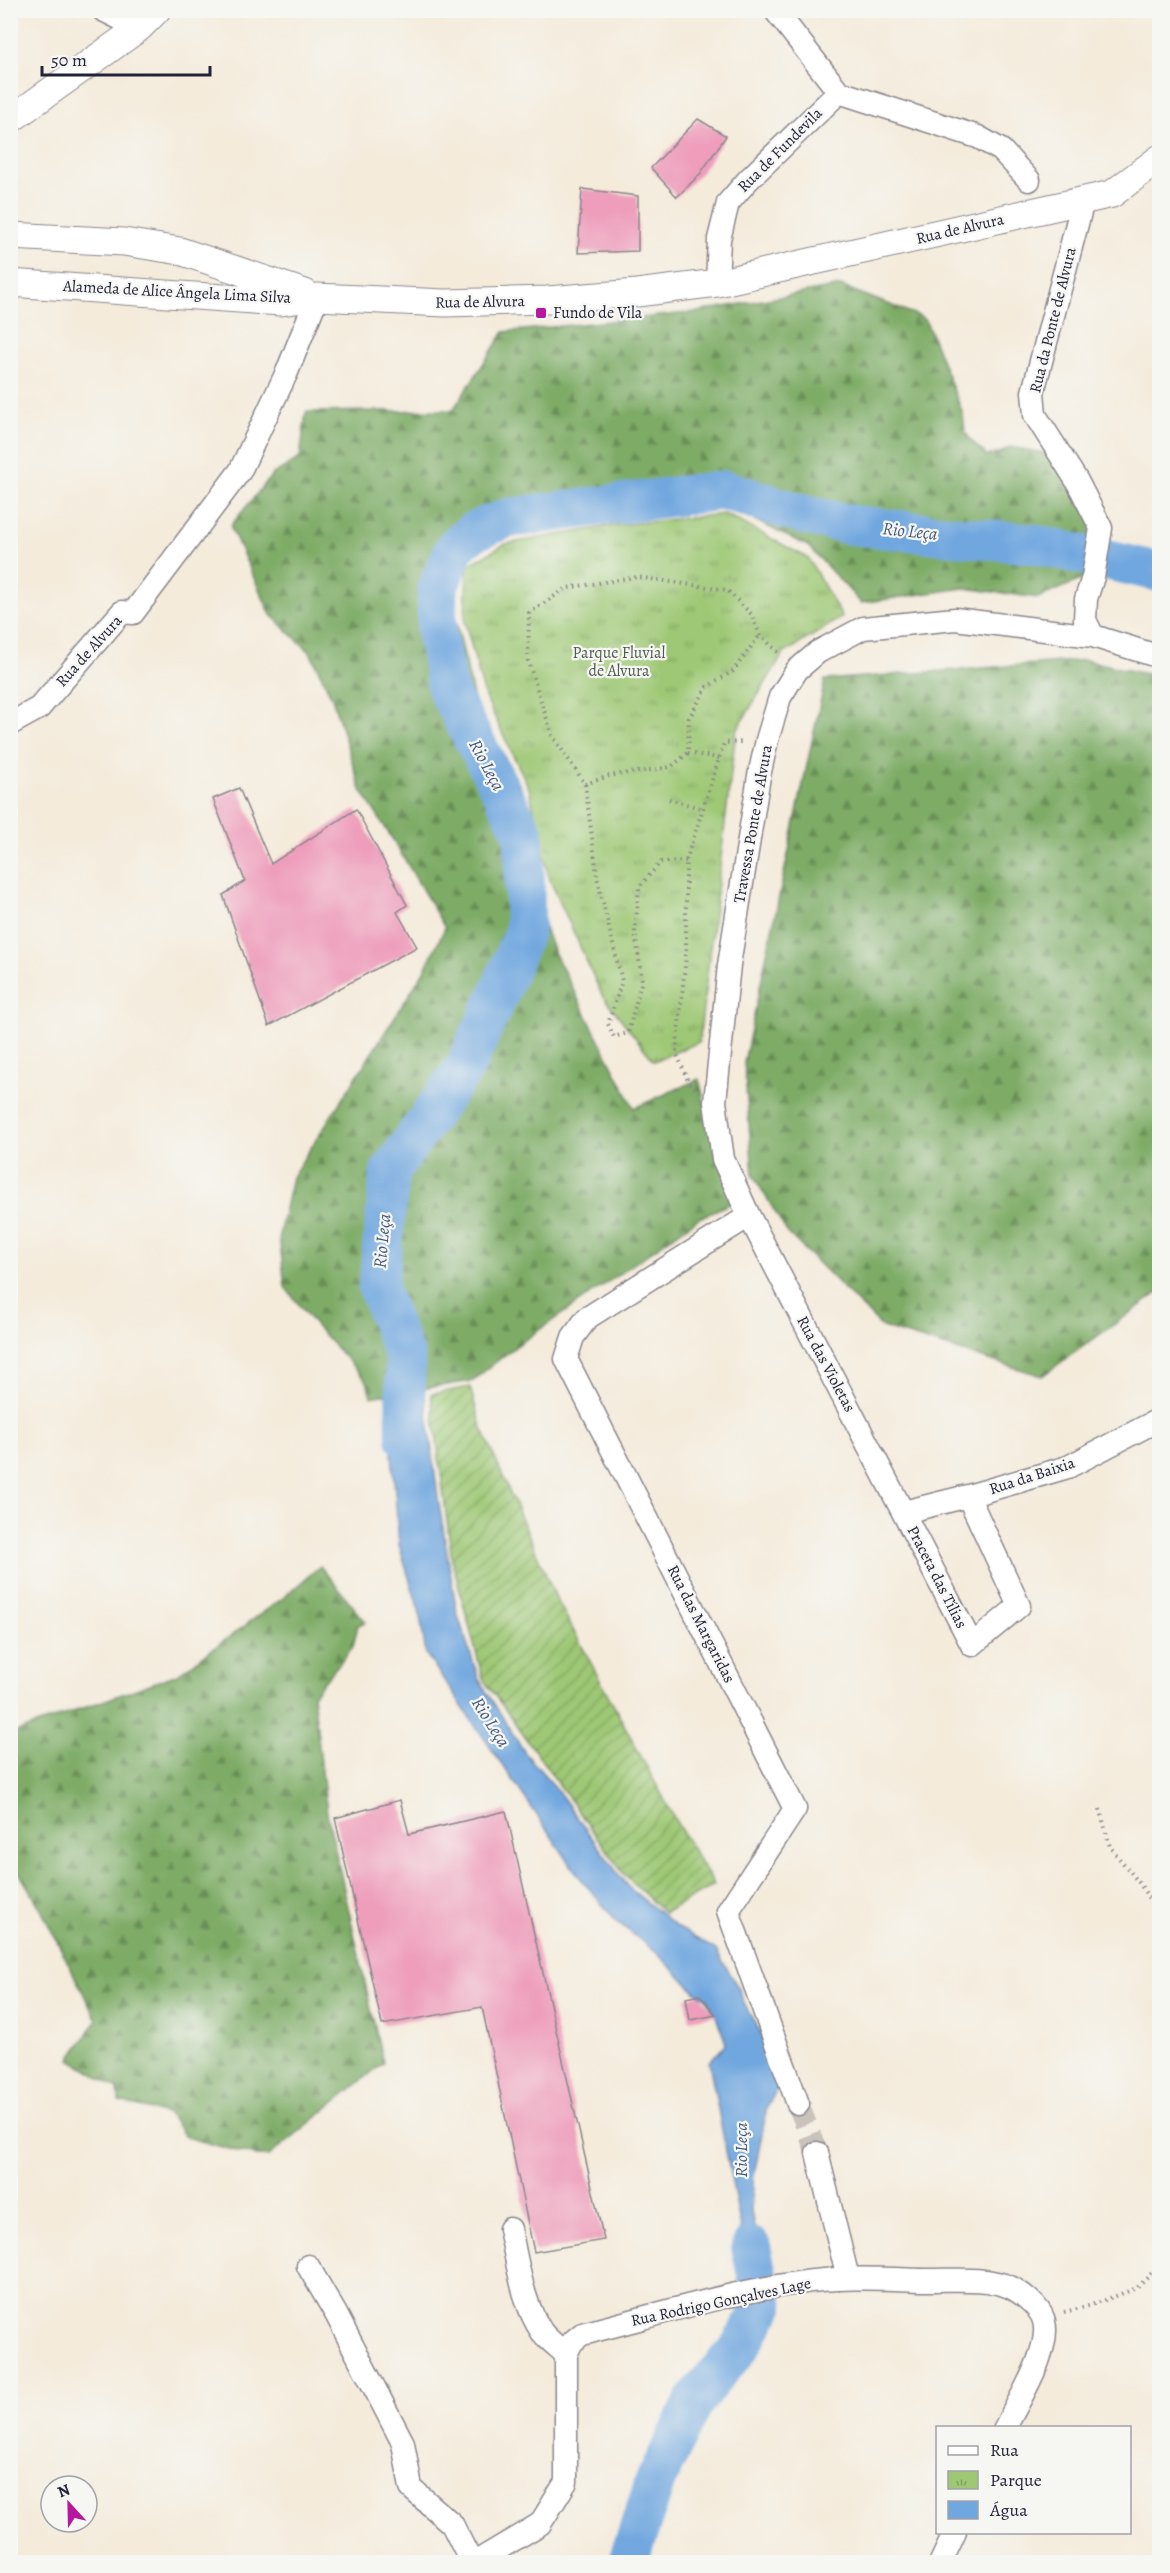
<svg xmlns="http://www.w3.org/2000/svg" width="1170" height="2573" font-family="Alegreya,serif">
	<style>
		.forest { fill: url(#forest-firs); stroke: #506750; stroke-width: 1.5 }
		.park { fill: url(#park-tufts); stroke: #607558; stroke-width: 1.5 }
		.garden { fill: url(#garden-furrows); stroke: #607558; stroke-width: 1.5 }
		.water { fill: #71a7df; stroke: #4a648d; stroke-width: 1.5 }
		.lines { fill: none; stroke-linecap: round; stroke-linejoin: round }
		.river { stroke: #71a7df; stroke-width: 40 }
		.building { fill: #ee9ebb }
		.minor-tunnel { stroke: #cac3bb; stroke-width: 22; stroke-dasharray: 22 11; stroke-linecap: butt }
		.minor-casing { stroke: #8b868b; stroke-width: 25 }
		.tertiary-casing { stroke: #8b868b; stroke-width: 29 }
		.path { stroke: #8b868b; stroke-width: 4; stroke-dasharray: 1.5 4.5; stroke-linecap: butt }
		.minor { stroke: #fff; stroke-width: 22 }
		.tertiary { stroke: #fff; stroke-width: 27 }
		.poi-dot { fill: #b5179e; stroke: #f6f6f2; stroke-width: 2 }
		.labels { text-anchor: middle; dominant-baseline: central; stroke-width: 4.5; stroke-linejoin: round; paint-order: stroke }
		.street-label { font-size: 16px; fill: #22223b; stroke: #f6f6f2 }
		.poi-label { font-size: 16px; fill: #22223b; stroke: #f6f6f2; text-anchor: start }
		.park-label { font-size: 16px; fill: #4d5c4f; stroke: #f6f6f2 }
		.water-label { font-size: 18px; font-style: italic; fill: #42577d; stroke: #f6f6f2 }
	</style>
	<defs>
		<pattern id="forest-firs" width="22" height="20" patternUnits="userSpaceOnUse" patternTransform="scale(1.5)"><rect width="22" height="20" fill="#7eac66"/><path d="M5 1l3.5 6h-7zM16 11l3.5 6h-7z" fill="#678c55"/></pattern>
		<pattern id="park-tufts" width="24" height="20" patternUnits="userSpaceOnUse" patternTransform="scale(1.5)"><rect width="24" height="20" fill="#9ec874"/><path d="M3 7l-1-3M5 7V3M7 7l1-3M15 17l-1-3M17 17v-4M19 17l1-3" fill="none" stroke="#80a260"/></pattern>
		<pattern id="garden-furrows" width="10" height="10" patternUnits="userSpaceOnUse" patternTransform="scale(1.5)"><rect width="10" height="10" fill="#9ec874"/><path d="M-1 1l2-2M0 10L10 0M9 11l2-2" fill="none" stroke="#80a260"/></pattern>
	</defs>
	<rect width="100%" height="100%" fill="#f6f6f2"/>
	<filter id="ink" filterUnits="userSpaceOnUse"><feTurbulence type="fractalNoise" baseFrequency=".0167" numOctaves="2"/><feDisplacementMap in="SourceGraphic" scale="12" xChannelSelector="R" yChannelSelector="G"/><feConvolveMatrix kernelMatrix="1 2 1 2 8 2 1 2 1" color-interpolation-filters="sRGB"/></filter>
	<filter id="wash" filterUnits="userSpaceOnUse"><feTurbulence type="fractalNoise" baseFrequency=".008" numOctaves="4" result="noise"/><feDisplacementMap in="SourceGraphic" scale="24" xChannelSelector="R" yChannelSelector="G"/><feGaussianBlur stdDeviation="1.35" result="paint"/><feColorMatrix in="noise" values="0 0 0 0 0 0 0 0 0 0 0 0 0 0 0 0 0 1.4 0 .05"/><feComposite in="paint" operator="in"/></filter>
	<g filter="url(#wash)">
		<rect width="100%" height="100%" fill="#f4ebdb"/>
		<path class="forest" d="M841,286L919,316L926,321L963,414L965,431L969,438L987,456L1000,453L1010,447L1055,455L1095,529L1083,579L1038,598L964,588L861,603L808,546L725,506L515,531L470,551L450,593L473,696L533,843L538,909L553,950L634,1108L699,1079L718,1158L735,1201L699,1218L515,1347L472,1381L371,1397L367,1381L315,1325L285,1287L279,1235L292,1177L423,973L445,928L395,843L361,790L332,698L310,652L271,615L231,528L232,524L273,474L300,458L306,412L453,410L504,332L697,312Z
			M1086,660L1159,677V1292L1042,1376L882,1327L787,1232L753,1175L744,1062L825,680Z
			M320,1566L366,1622L358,1625L353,1647L313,1695L327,1813L383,2063L269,2156H255L186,2137L168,2114L119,2102L118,2089L70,2059L97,2020L38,1904L11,1859V1734L178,1674L283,1598Z"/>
		<path class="park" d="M725,514L808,558L842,617L783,654L736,731L699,1042L654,1061L602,995L549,878L529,788L485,697L465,622L467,566L505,544L617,525Z"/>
		<path class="garden" d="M470,1387L481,1426L557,1600L678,1825L714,1885L664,1913L623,1873L483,1679L452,1560L431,1394Z"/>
		<path class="water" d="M390,1372L425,1396L438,1498L457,1613L479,1680L525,1753L555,1787L627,1886L677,1927L716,1950L739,1989L745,2006L760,2031L780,2084L767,2107L754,2175L751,2211L762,2270L772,2280L749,2285L750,2276L709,2062L726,2043L715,2013L706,1998L696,1992L658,1954L616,1921L578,1875L426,1654L419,1610L399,1545L390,1427Z"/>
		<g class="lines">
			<path class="river" d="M406,1438L405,1358L378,1288L390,1172L465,1067L500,991L525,929L524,834L448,691L437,635V590L455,547L474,531L508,518L725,490L801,514L851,525L1034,544L1160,572
				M628,2562L656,2479L695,2401L715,2375L736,2353L764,2307L751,2247"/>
		</g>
		<g id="blocks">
			<path class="building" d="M698,119L726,136L700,174L677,197L651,168Z
				M582,189L638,196V251L578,253Z
				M239,788L271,864L356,809L407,905L397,912L417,947L269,1026L223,895L245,881L213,799Z
				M400,1800L409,1834L506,1811L604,2240L534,2252L482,2007L382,2025L335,1818Z
				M700,1995L716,2015L690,2020L686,1998Z"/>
		</g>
	</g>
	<g filter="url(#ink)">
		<use href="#blocks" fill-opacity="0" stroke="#8b868b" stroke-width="1.5"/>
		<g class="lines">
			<path class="minor-tunnel" d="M798,2104L817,2153"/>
			<g class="minor-casing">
				<path id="minor" d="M103,10L139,28
					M775,10L839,92L978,137L1001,150L1029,180
					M1083,201L1033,392L1035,415L1077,481L1101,528L1093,577L1086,599L1085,620L1093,636
					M717,283L719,239L728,203L748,180L839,92
					M10,724L39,708L122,612L133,613L240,471L287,372L317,297
					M749,1216L587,1318L573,1337L566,1359L795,1809L728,1911L798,2104
					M968,1496L1068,1467L1160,1419
					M904,1512L968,1496L1019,1606L972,1645L749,1216L723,1159L715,1102L729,965L759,776L767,740L780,697L797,670L818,652L863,628L955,619L1093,636L1160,657
					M817,2153L848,2278
					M510,2229C518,2263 522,2303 542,2332C548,2340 558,2347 566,2354
					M308,2266L336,2314L403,2443L411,2488L452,2524L471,2562
					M476,2562L540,2524L566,2482V2354L572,2342L582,2334C653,2316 725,2293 798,2283C842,2276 886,2279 930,2280C955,2280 986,2277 1010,2287C1021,2292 1039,2307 1043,2318C1054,2346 1018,2401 1005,2428
					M941,2562L955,2532"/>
			</g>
			<g class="tertiary-casing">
				<path id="tertiary" d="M10,120L139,28L157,10
					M10,236L124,242L180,251L305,293
					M10,283L281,302L317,297L445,303L547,300L637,293L717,283L1112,194L1160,158"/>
			</g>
			<path class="path" d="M688,753L719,758
				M585,784L609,776L671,767L688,753L689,718L707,687L733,671L760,635
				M669,799L703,809
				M686,861L661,862L639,887L635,932L642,980L628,1033L614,1037L608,1024L622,981L598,882L585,784L552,735L528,661L529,613L567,588L637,577L727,590L751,614L760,635L781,655
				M695,1088L689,1083L676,1052L686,956V861L724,743L744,742
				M1100,1809L1110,1847L1140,1884L1160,1917
				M1064,2312L1089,2306L1137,2288L1160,2265"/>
			<use href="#minor" class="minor"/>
			<use href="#tertiary" class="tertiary"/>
		</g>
	</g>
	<rect class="poi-dot" x="535" y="307" width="12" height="12" rx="3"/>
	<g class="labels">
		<g class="street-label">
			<text transform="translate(780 150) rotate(-45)">Rua de Fundevila</text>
			<text transform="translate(960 229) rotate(-13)">Rua de Alvura</text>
			<text transform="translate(177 292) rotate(3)">Alameda de Alice Ângela Lima Silva</text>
			<text transform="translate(480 302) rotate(-1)">Rua de Alvura</text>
			<text transform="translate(1053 320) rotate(-76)">Rua da Ponte de Alvura</text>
			<text transform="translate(89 651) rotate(-48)">Rua de Alvura</text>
			<text transform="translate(753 824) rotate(-80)">Travessa Ponte de Alvura</text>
			<text transform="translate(826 1364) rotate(62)">Rua das Violetas</text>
			<text transform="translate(1032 1476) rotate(-18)">Rua da Baixia</text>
			<text transform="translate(937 1577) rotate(63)">Praceta das Tílias</text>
			<text transform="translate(701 1624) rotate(63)">Rua das Margaridas</text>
			<text transform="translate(721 2302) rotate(-12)">Rua Rodrigo Gonçalves Lage</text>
		</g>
		<g class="poi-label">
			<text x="553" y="313">Fundo de Vila</text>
		</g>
		<g class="park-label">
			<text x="619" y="653">Parque Fluvial<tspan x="619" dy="18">de Alvura</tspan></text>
		</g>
		<g class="water-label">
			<text transform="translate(910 531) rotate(6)">Rio Leça</text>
			<text transform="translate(487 765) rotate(62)">Rio Leça</text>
			<text transform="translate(382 1241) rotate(-85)">Rio Leça</text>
			<text transform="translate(491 1722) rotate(58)">Rio Leça</text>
			<text transform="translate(741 2150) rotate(-90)">Rio Leça</text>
		</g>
	</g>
	<rect width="1170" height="2573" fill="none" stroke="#f6f6f2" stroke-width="36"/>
	<rect x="936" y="2426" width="195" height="108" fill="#f6f6f2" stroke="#a1a1a9" stroke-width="1.5"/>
	<rect x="948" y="2446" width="30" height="9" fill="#ffffff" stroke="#a1a1a9" stroke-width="1.5"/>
	<text x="990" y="2456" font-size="18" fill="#22223b">Rua</text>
	<rect x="948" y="2471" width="30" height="18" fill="url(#park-tufts)" stroke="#a1a1a9" stroke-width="1.5"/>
	<text x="990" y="2486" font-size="18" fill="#22223b">Parque</text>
	<rect x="948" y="2501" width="30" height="18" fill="#71a7df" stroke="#a1a1a9" stroke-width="1.5"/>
	<text x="990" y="2516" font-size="18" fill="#22223b">Água</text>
	<g transform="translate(69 2504) rotate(338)"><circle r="28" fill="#f6f6f2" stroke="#a1a1a9" stroke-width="1.5"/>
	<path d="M0-4.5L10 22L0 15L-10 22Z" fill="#b5179e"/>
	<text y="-9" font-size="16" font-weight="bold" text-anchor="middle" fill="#22223b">N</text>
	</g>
	<path d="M42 66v9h168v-9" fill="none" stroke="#22223b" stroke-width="3"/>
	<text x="51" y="66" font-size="18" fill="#22223b" stroke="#f6f6f2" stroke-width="4.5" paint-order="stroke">50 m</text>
</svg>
